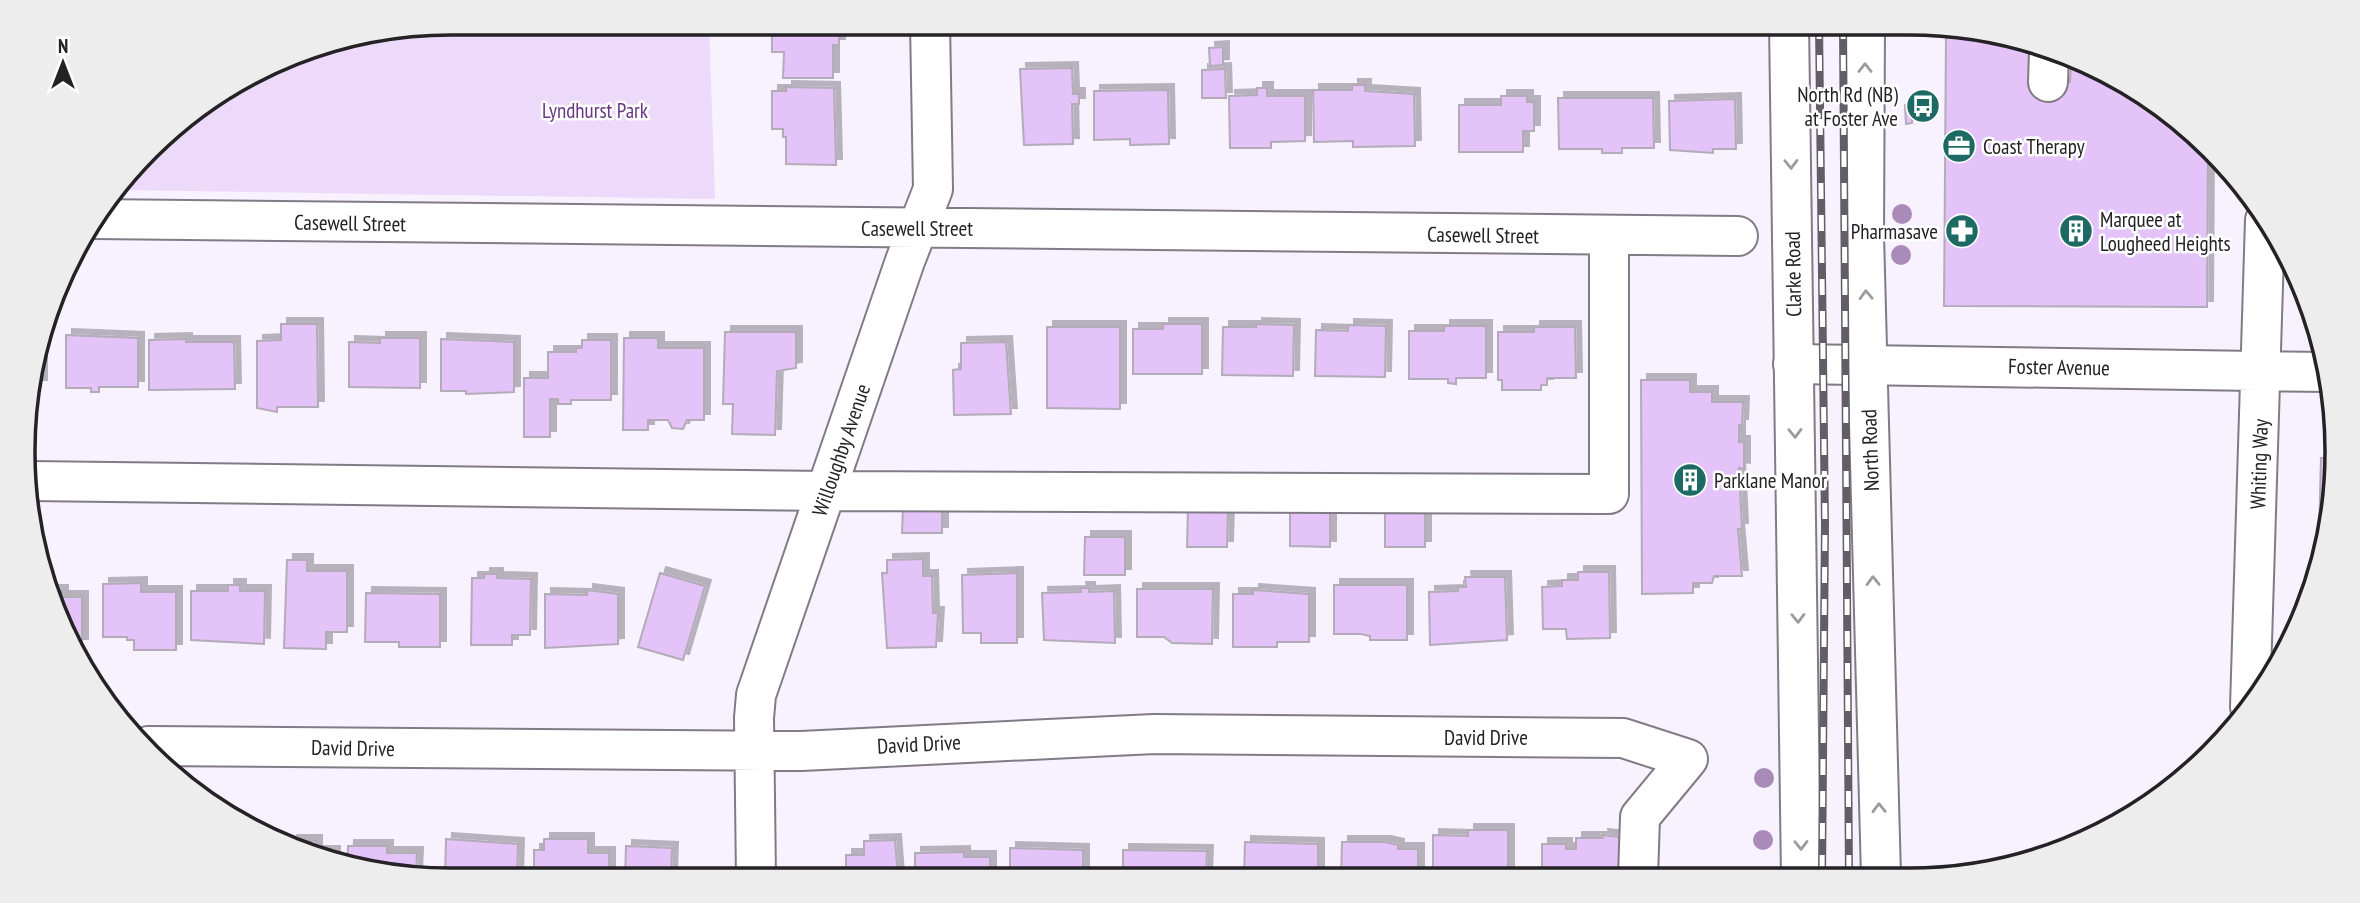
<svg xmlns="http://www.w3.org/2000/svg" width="2360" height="903" font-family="'PT Sans Narrow',sans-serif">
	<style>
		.green { fill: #edd9fa }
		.building { fill: #e3c3f8; stroke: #b3abb7; stroke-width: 2; filter: url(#shadow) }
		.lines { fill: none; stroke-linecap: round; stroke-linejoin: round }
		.minor-casing { stroke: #827b86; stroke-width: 42 }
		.major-casing { stroke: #827b86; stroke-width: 42 }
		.minor { stroke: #fff; stroke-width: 38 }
		.major { stroke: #fff; stroke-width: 38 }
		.rail-casing { stroke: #625e65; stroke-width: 8 }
		.rail { stroke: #fff; stroke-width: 5; stroke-dasharray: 16; stroke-linecap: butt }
		.tree { fill: #a98bba }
		.oneway { stroke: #9d9c9d }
		.labels { text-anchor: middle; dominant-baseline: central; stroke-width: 5; stroke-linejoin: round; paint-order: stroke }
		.poi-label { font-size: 21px; fill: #252226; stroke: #fff; text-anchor: start }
		.park-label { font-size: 21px; fill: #683783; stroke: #fff }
		.street-label { font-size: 21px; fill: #252226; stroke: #fff }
		.rim { fill: none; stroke: #252226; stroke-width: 3.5 }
	</style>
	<defs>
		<filter id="shadow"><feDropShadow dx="6" dy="-6" stdDeviation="0" flood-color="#0004"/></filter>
	</defs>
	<rect width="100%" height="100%" fill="#f8f1fe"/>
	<path class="green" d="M452,23H709L715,199L119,190L169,129L313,46Z"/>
	<path class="building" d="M772,23H839V45H833V78H783L784,52H772Z
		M1946,35L2020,37L2030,43V81L2070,82L2071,63L2170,112L2208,156L2207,307L1944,306Z
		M1223,47V65L1210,66L1209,48Z
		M1072,68L1073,94H1079V104H1072L1073,144L1024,145L1020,69Z
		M1225,69L1226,98H1202V70Z
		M1352,85H1365V91L1414,94L1415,146L1353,147V141L1314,142L1313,90H1352Z
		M786,87L834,88L836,165L786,164V137H783V129H772V91H786Z
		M1257,88H1267V96H1305V141L1271,142V148H1230L1229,96L1257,95Z
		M1168,90L1169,144L1130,145V139L1094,140V91Z
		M1501,96H1527V102H1534V131H1523V152H1459V105H1501Z
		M1558,98H1653L1654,148H1622V153H1602V149H1559Z
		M1735,99L1736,149H1713V153L1670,150L1669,101Z
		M1912,104V123L1906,124L1905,105Z
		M281,324H317L318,407H277V412L257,408V341L281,340Z
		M1163,324H1202V374H1133V329H1163Z
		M1256,324L1294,325L1293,376L1222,375L1223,327H1256Z
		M1348,325L1386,326L1385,377L1315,376L1316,330L1348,331Z
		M1444,326H1486V378H1456V384L1448,383V379H1409V331H1444Z
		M1047,327H1120V409L1047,408Z
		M1534,327H1575L1576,378H1547V385H1541V390H1502V380H1498V332H1534Z
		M725,332H796V368L777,371L775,435L732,434L733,404H723Z
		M66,335L138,338V387H99V392H91V388H66Z
		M380,338H420V388L349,387V342L380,343Z
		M624,338H658V348H704V420H687L683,429L672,428L668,420H648V430H623Z
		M186,339V342H234L235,389L149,390V340Z
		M441,339L514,342V392L466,394V391H441Z
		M582,340H611V400H571V404H558V399H550V437H524V378H548V352H576V348H582Z
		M1006,342L1011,414L954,415L953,370L961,369V343Z
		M41,351V386H30Z
		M1641,380H1690V392H1712V402H1743L1742,425H1739V442H1744V469L1739,468L1742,529H1738L1742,576H1714L1712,583H1693V593L1642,594Z
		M2321,458H2329L2323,563L2318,572Z
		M903,508H942V533H902Z
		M1290,508L1330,509V547L1290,546Z
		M1385,508L1425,509V547H1385Z
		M1188,509H1228L1227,547H1187Z
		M1085,537H1125V575H1084Z
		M923,559V576H932L933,613H938L936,647L887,648L882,573H887V560Z
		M287,560H307V571H347V632H326V649L284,648Z
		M1578,572H1609L1610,638L1567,639L1566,629H1543L1542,587L1562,586V580H1578Z
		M660,573L705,586L683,660L638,647Z
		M1017,573V643H981V633H963L962,575Z
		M484,574H497V578L531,579L530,635H512V645H471L472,578H484Z
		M1465,577H1505L1507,640L1430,645L1429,592L1458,591V587H1466Z
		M141,583V592H176V650H134V640H127V637H103V584Z
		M228,585H240V591H265L264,644L191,640V591H228Z
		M1334,585H1407V640H1370V636L1361,634H1334Z
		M1080,588H1089V592L1114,591L1115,643L1044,640L1042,593L1081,592Z
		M1137,589H1213L1212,644L1172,643L1164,637H1137Z
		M587,590L618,594V644L545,648V594L587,595Z
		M1253,590L1309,594V642H1277V647H1233V594H1253Z
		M54,591H62V597H82V645H77Z
		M366,593L440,594V647H399V642H365Z
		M1468,830H1508V878H1433V835L1468,836Z
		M1602,835L1619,837V877L1538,878L1542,877V844H1566V849H1576V838H1603Z
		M446,839L518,844L517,880L445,879Z
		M544,839H588V853H609V880H534V850H544Z
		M895,840L898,879H846V855H864V841Z
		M290,841H316V852H334V863Z
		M1245,842L1318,844V878H1244Z
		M1342,842H1385L1398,845V849H1418V878H1341Z
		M348,846H387V853H417L416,876L347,867Z
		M626,846L672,848L671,879L679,880H625Z
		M1010,848L1083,850V879H1010Z
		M1123,850L1207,851L1206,878L1123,879Z
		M964,852V857H990V879H915V853Z"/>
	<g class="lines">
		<g class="minor-casing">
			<path id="minor" d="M2048,82L2049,52
				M95,219L1738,236
				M1793,364L2325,372
				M29,481L828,491L1609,494V236
				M2250,707L2265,220
				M148,746L801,751L1154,734L1623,738L1688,759L1640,817L1638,877
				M756,879L754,718L756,695L905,261L933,189L930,23"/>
		</g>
		<g class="major-casing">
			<path id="major" d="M1789,23L1801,877
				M1865,23L1864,235L1881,877"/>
		</g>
		<use href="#minor" class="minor"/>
		<use href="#major" class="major"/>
		<g class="rail-casing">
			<path id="rail" d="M1819,23L1825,525L1822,877
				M1843,23L1849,877"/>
		</g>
		<use href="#rail" class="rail"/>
	</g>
	<g class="tree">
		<circle cx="1902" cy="214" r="10"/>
		<circle cx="1901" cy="255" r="10"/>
		<circle cx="1764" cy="778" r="10"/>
		<circle cx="1763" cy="840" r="10"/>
	</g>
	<defs><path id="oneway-chevron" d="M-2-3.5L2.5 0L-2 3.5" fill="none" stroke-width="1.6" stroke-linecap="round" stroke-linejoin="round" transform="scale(1.75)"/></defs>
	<g class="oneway">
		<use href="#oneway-chevron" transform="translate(1865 68) rotate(-90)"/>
		<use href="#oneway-chevron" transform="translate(1791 164) rotate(89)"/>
		<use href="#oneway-chevron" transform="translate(1866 295) rotate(-92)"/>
		<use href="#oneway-chevron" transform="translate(1795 433) rotate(89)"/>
		<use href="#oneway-chevron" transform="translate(1873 581) rotate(-91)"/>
		<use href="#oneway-chevron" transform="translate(1798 618) rotate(89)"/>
		<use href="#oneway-chevron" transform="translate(1879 808) rotate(-91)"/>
		<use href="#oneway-chevron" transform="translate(1801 845) rotate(89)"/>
	</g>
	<defs>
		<g id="bus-disc" transform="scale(1.75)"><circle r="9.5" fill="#1d6964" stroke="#fff"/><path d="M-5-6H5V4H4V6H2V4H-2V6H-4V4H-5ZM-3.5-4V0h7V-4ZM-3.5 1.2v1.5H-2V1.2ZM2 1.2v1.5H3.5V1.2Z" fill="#fff"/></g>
		<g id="office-disc" transform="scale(1.75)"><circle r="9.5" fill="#1d6964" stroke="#fff"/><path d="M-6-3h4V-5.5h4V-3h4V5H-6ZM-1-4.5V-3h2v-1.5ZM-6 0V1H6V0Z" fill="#fff"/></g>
		<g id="pharmacy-disc" transform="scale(1.75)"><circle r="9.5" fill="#1d6964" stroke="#fff"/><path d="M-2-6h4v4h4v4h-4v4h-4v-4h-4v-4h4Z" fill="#fff"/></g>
		<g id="building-disc" transform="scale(1.75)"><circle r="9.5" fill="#1d6964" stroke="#fff"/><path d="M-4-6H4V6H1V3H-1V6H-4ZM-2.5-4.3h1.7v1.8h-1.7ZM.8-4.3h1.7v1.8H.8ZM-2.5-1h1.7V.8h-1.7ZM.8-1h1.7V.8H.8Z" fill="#fff"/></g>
	</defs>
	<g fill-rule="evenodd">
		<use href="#bus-disc" x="1923" y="106"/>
		<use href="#office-disc" x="1959" y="146"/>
		<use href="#pharmacy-disc" x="1962" y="231"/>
		<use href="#building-disc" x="2076" y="231"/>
		<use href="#building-disc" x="1690" y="480"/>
	</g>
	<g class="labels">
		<g class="poi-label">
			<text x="1898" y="94" text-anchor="end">North Rd (NB)<tspan x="1898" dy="24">at Foster Ave</tspan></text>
			<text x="1983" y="146">Coast Therapy</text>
			<text x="2100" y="219">Marquee at<tspan x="2100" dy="24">Lougheed Heights</tspan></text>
			<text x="1938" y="231" text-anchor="end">Pharmasave</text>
			<text x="1714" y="480">Parklane Manor</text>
		</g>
		<g class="park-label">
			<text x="595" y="110">Lyndhurst Park</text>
		</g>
		<g class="street-label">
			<text transform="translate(350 223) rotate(1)">Casewell Street</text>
			<text x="917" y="228">Casewell Street</text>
			<text transform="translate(1483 235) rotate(1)">Casewell Street</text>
			<text transform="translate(1793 274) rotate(-91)">Clarke Road</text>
			<text transform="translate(2059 367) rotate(1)">Foster Avenue</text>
			<text transform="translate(841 450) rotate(-71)">Willoughby Avenue</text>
			<text transform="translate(1870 450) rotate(-92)">North Road</text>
			<text transform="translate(2259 464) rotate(-88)">Whiting Way</text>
			<text x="1486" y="737">David Drive</text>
			<text transform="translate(919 744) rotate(-3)">David Drive</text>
			<text transform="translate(353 748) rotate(1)">David Drive</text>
		</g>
	</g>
	<path d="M0 0H2360V903H0ZM451 35H1909A416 416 0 0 1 2325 451V452A416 416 0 0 1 1909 868H451A416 416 0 0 1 35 452V451A416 416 0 0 1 451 35Z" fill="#eeedee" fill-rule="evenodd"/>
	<path class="rim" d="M451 35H1909A416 416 0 0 1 2325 451V452A416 416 0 0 1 1909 868H451A416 416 0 0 1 35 452V451A416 416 0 0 1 451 35Z"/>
	<g transform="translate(63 63)" stroke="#ffffff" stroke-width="5" paint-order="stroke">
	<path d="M0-5L12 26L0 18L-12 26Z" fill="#252226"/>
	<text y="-10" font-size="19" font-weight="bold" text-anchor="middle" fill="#252226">N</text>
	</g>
</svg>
